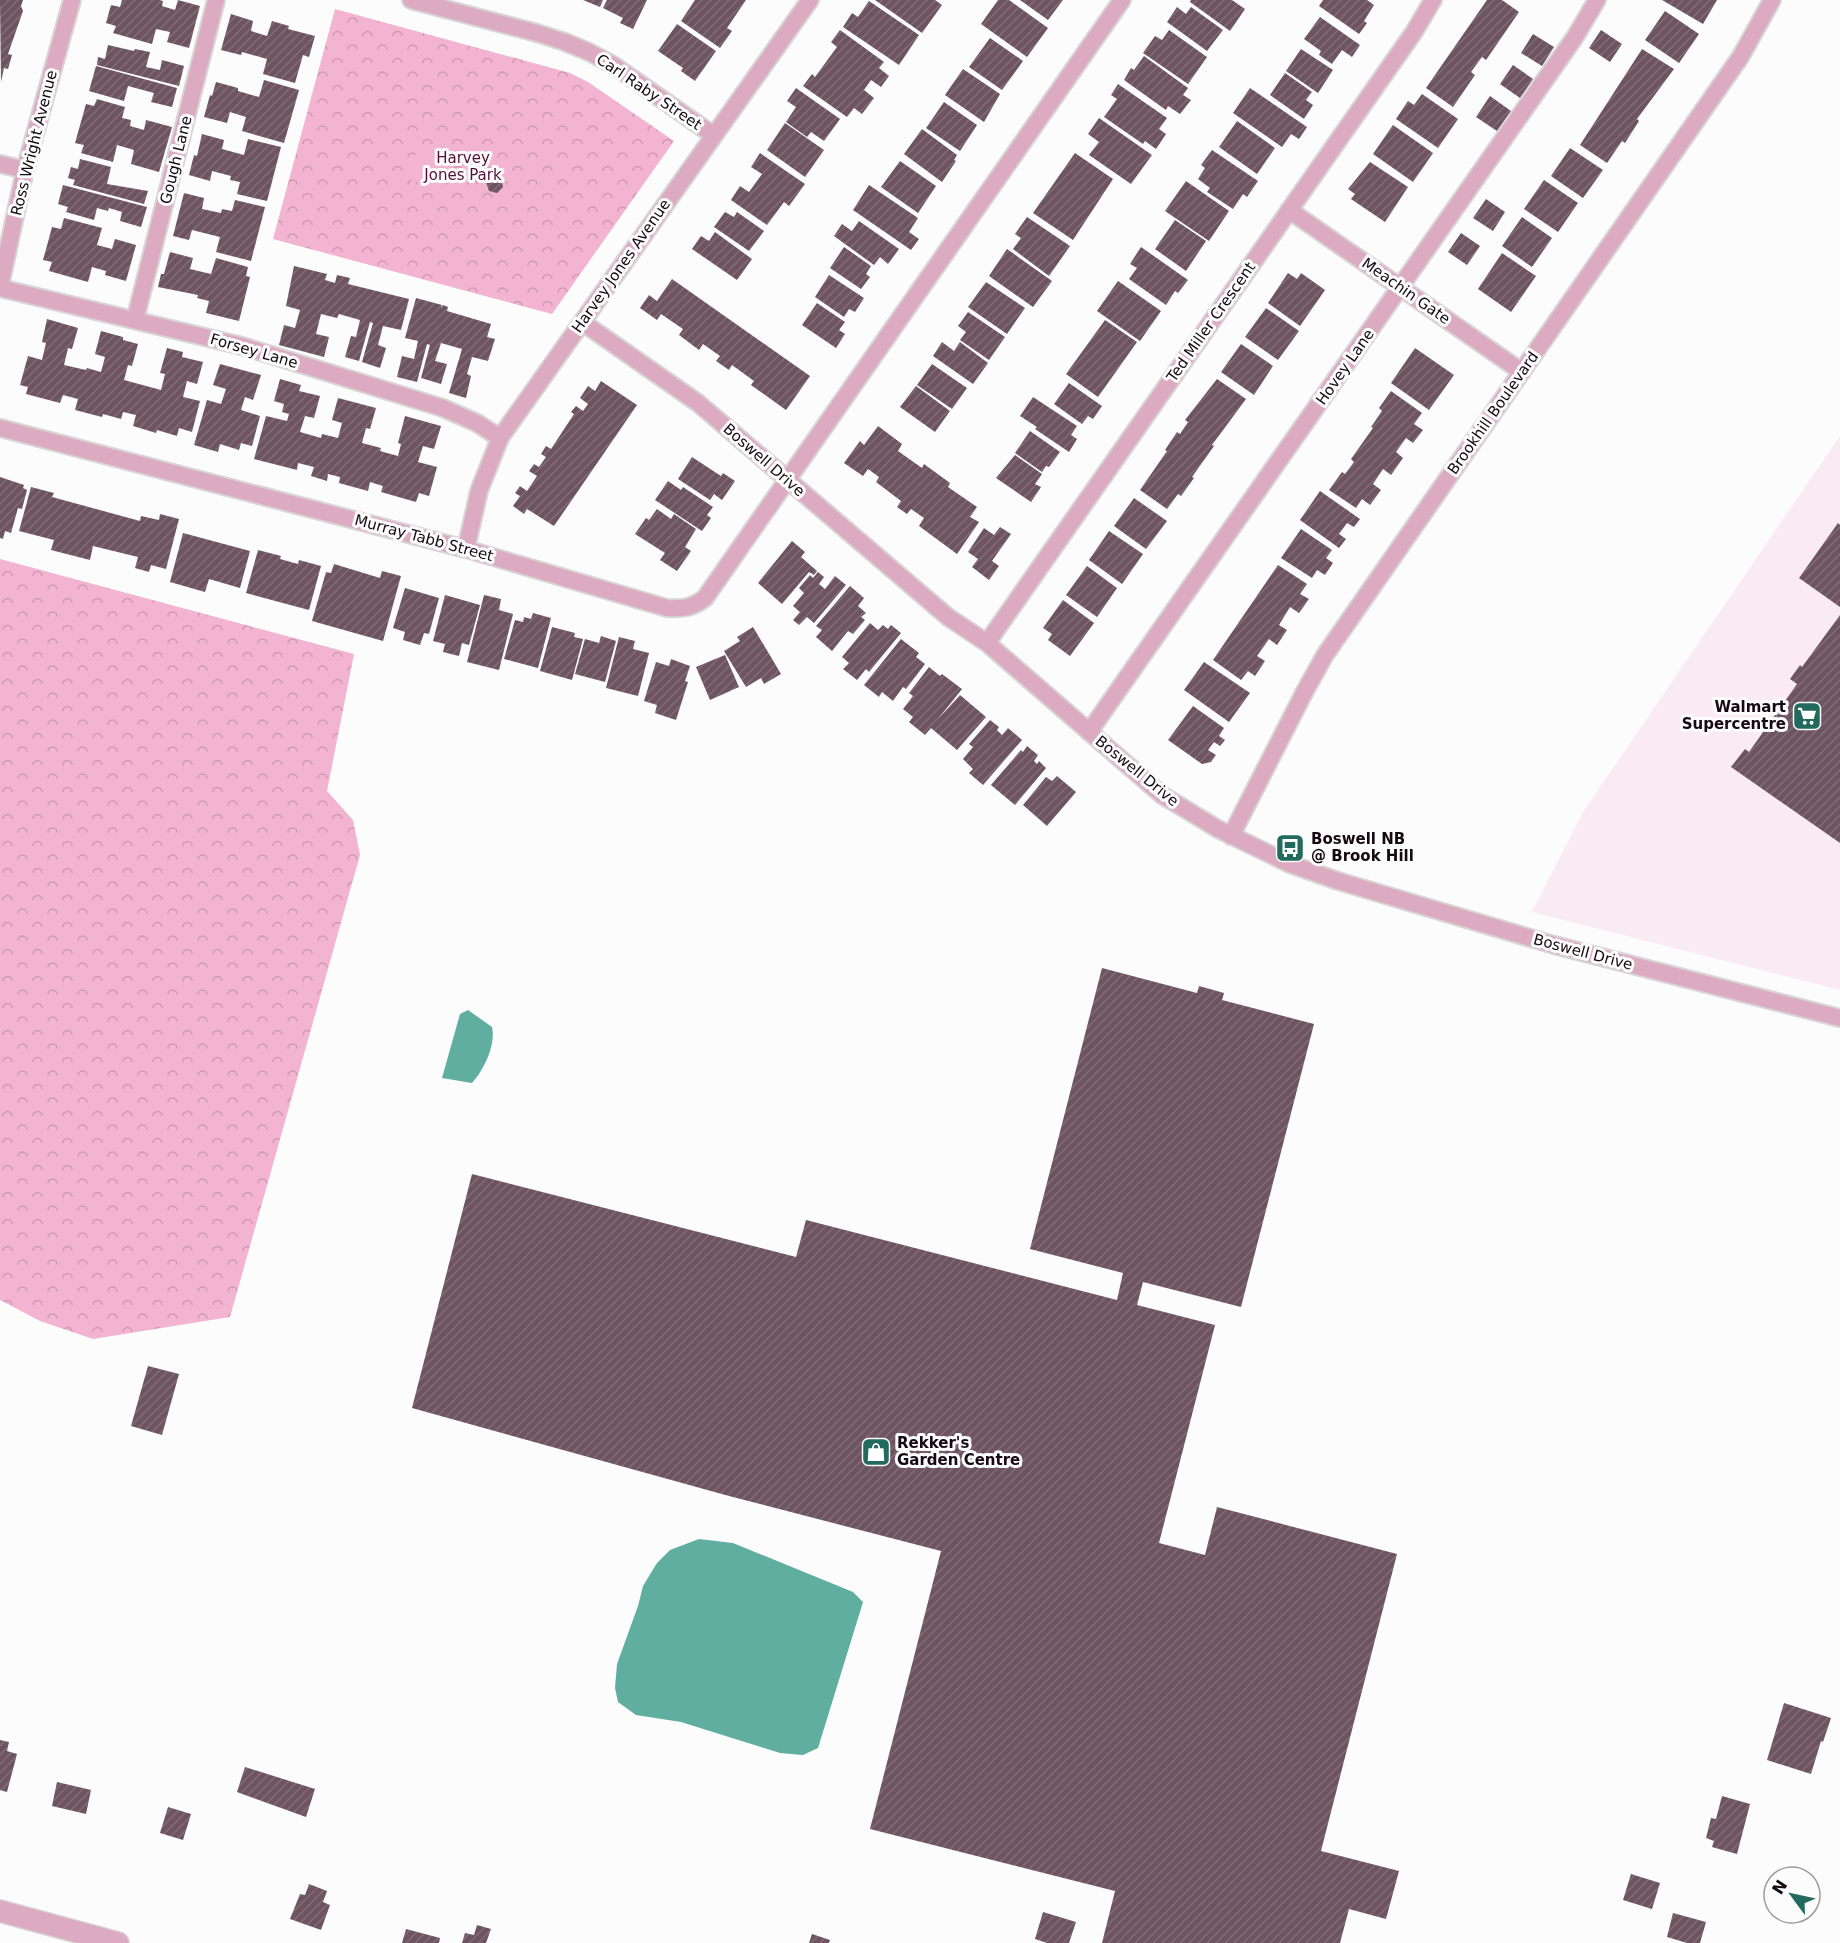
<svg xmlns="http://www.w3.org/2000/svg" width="1840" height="1943" font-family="'DejaVu Sans',sans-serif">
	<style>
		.built { fill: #faeaf1 }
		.forest { fill: url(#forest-crowns) }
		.garden { fill: #f2b4d0 }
		.water { fill: #5faea0 }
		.building { fill: url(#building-hatch) }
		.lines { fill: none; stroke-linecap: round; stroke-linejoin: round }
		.minor-casing { stroke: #d7d5d6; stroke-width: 20 }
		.tertiary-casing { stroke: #d7d5d6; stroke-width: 24 }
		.minor { stroke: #dcabc1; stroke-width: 16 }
		.tertiary { stroke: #dcabc1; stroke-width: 21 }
		.labels { text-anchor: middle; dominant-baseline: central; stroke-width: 6; stroke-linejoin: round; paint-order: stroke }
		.street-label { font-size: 15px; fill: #140a0f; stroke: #fcfcfc }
		.park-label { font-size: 15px; fill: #560f39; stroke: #fcfcfc }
		.poi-label { font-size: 15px; font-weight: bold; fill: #140a0f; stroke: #fcfcfc; text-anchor: start }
	</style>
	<defs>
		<pattern id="forest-crowns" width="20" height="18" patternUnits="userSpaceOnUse" patternTransform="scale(1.5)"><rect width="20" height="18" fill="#f2b4d0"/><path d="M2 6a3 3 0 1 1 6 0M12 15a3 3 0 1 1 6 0" fill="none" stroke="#cf99b1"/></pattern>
		<pattern id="building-hatch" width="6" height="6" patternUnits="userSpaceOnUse" patternTransform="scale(1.5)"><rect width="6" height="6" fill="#6d545f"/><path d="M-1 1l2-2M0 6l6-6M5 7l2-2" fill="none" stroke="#806c75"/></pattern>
	</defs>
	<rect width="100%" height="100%" fill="#fcfcfc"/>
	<path class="built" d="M1840,436V990L1532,912L1583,812Z"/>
	<path class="forest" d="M335,9L570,73L588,82L674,141L552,314L273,239Z
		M0,559L354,654L327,791L353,820L360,855L230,1317L93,1339L40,1321L0,1300Z"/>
	<path class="garden" d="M420,143L451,153L438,189L407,179Z"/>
	<path class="water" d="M468,1010L492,1027C496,1045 484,1070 472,1083L442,1078L460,1014Z
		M699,1539L733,1543L853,1592L863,1602L818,1748L803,1755L780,1753L681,1722L636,1715L618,1702L615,1688L617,1664L638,1606L643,1586L657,1563L670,1550Z"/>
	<path class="building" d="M0,0H23L21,6L23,11L8,54L12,55L8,69L4,68L1,82Z
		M122,0H160L163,1L162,6L175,10L178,0L200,6L189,48L167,42L170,32L156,29L152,44L113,33L116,26L106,23L111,5L120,7Z
		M583,0H603L600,7Z
		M607,0H647L633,29L620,23L623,18L603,8Z
		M695,0H746L727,28L732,31L720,48L681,21Z
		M875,0H935L942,5L922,33Z
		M998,0H1009L1048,28L1027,57L981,24Z
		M1020,0H1063L1048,20Z
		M1191,0H1232L1245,9L1230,31L1190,2Z
		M1323,0H1367L1374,5L1364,21L1367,23L1359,34L1319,6Z
		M1487,0H1502L1519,12L1486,60L1482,57L1471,72L1475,75L1453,107L1426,88Z
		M1662,0H1717L1703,24Z
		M869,1L919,35L899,65L843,27L852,13L858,17Z
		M1177,7L1186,14L1191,7L1223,30L1207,51L1167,22Z
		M1665,11L1699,34L1679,63L1645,40Z
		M231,14L253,21L251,31L267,36L272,21L289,26L288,29L315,36L309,57L303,55L295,83L263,74L267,59L242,52L241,55L221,50Z
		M1320,17L1360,45L1352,57L1342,50L1332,64L1319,55L1321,51L1304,39Z
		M677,24L716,51L695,81L681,71L683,68L658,51Z
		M840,30L884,62L879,68L889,76L881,87L871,80L864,90L874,98L862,114L854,108L847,117L803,86L812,74L815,77L837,47L831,42Z
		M1169,30L1207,57L1188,84L1143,53L1155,36L1162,40Z
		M1601,30L1622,44L1610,62L1589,48Z
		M1533,34L1554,47L1542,66L1521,53Z
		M990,38L1023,61L1002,90L969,67Z
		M108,45L134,51L135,49L150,52L146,67L160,70L162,60L184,66L179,86L97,65L98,57L105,59Z
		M1301,49L1333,70L1318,93L1286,71Z
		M1642,49L1674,69L1637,119L1639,121L1625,143L1622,141L1607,163L1580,145Z
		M1144,56L1188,88L1183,95L1191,100L1180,114L1168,106L1166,110L1124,80L1131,68L1134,70Z
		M1513,65L1533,79L1520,98L1500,84Z
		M96,66L177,88L172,107L151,102L154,93L128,86L124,101L89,91Z
		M963,69L1000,94L984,122L945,95Z
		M1285,73L1312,92L1306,100L1313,105L1304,119L1270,95Z
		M264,80L299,90L284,143L242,131L246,117L230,112L227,123L204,117L210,95L212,96L216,82L238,88V91L259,97Z
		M1118,84L1167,118L1159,129L1166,134L1156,149L1145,141L1143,144L1104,117L1117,99L1111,95Z
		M796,88L840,119L824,141L811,132L807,137L786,122L796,107L787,101Z
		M1250,88L1307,127L1299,139L1291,134L1282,147L1233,113Z
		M1422,94L1458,119L1438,148L1396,119L1408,101L1414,105Z
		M1490,96L1511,111L1497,131L1476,117Z
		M97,99L125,107L122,118L131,120L130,126L144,130L146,120L172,127L159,172L131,164L134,150L117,145L113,162L81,153L84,145L75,143L86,104L94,106Z
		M944,102L977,125L960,151L926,128Z
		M1099,118L1152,155L1131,184L1089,155L1099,142L1088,134Z
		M1237,121L1275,148L1257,174L1219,147Z
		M785,123L824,150L805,177L767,150Z
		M1393,125L1433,153L1413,182L1373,154Z
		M922,129L957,155L954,160L956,161L942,182L904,154Z
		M202,134L224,140L222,149L244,155L248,139L281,147L267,201L237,194L240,182L230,180L231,176L212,171L210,181L189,175L194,155L197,156Z
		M1570,148L1603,170L1583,198L1551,176Z
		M1212,150L1258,181L1247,197L1243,194L1233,209L1207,192L1210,188L1198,179L1205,168L1201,165Z
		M760,153L805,184L789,206L784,202L767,225L731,200L740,186L749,192L762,174L751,167Z
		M1075,153L1113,179L1073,240L1033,213Z
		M80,159L111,167L107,184L148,191L144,204L73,185L75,180L68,178L71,167L78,169Z
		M900,161L936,186L918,213L881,187Z
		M1370,162L1408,187L1385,222L1351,199L1355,194L1348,189Z
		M493,176L501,179L503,187L497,193L489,191L486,182Z
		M1544,180L1578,203L1558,232L1524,209Z
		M1186,181L1229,211L1209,241L1165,211Z
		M63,185L147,207L141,227L120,221L122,212L109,208L108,211L97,208L94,220L66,212L68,207L58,204Z
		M869,185L918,218L909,232L919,239L911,250L853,210Z
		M184,193L204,198L202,209L221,213L222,209L232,211L235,200L265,207L251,261L216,252L220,237L192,230L189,240L173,236Z
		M1486,199L1505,212L1493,231L1473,218Z
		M725,212L734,217L737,212L764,231L749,251L714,227Z
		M1027,217L1070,246L1049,276L1013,249L1021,238L1015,234Z
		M1522,217L1552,238L1532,267L1502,246Z
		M64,218L102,228L97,245L112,249L115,239L136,245L126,281L105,275L106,271L92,267L88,282L49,271L52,262L43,260L48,242L52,227L61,229Z
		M1175,220L1206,241L1186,271L1155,249Z
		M859,221L899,249L888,264L880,257L874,265L834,236L842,224L852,231Z
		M715,232L752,259L737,280L692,249L701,236L709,241Z
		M1461,233L1480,246L1467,265L1448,252Z
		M844,247L871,266L866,274L870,277L861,289L830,268Z
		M1141,247L1188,280L1178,293L1175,291L1166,305L1129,279L1137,268L1130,264Z
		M1007,249L1052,281L1033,307L989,276Z
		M170,252L193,258L190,269L211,274L216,258L248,267L246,276L250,277L239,321L206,313L209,301L197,298L198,295L158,287L161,274H164Z
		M1502,253L1536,276L1511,312L1478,289Z
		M294,266L327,274L325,280L335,283L337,275L350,278L348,284L409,299L401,330L383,326L378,345L386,348L380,368L362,362L373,323L370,322L359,361L345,357L351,336L356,337L360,320L339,314L337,318L321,314L316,334L329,337L324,357L279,345L284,325L295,328L300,310L286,306Z
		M1288,273L1297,279L1301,273L1325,290L1300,326L1268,303Z
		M829,275L864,298L855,312L849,309L844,317L815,297Z
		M672,279L810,376L786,410L751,385L754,381L732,365L729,370L716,361L720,356L703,344L699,350L679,335L683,329L661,314L657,320L640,308L649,295L657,301Z
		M1118,281L1161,311L1140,341L1097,311Z
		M986,282L1025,308L1007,334L968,307Z
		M416,298L442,305L441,309L443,305L448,307L447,311L491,324L487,337L495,339L488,361L472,357L467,374L471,376L466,398L449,393L462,349L441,343L435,361L447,364L441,384L421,378L430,345L427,344L417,382L397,377L402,356L414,359L418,341L405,338Z
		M817,303L845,322L839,330L845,334L836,348L802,325Z
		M1266,308L1299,331L1278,360L1245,337Z
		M968,312L1005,337L989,360L960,340L966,332L958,326Z
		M47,319L78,328L72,349L68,348L64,365L86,370L87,368L101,372L105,357L95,354L101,331L123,337V340L138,344L132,366L128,365L124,380L161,390L165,374L160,373L167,348L183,352L182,357L203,362L197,384L187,381L183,397L200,401L192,432L179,428L177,436L157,430L156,433L133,426L136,415L123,412L121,419L103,414L102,417L75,410L78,399L63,395L60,403L26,394L28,387L20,385L28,356L42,360L46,343L42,342Z
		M1105,320L1137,342L1098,397L1066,374Z
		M942,342L954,351L960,342L988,363L973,384L933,356Z
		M1241,344L1273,366L1254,395L1221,372Z
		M1415,348L1454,375L1429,410L1391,383Z
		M220,364L261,375L253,400L245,397L241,410L260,416L252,446L241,443L239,450L220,444L218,452L194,445L207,400L221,404L226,389L213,385Z
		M932,364L967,388L952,409L917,385Z
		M280,379L301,385L299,391L320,396L314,418L305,416L300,432L321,438L322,434L338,438L342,423L332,420L338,398L376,408L370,429L366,428L362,443L381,448L380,451L398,456L401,444L398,443L405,416L441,426L434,449L423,446L418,462L437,467L429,496L419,493L416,502L381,492L383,486L370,482L368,491L339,483L340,477L328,474L327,481L311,476L314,467L298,463L297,470L254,459L266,416L287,421L289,414L282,412L284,404L274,401Z
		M1217,379L1246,399L1212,445L1214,446L1192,477L1194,478L1181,496L1178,494L1167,509L1140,490L1167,451L1165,450L1177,432L1180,434L1188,422L1185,420Z
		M601,381L637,405L554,526L527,509L524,514L513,506L520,496L515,493L520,486L527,491L537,476L529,471L534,464L539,467L546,457L541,454L546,446L551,449L574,414L571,412L576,406L583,411L588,404L580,398L588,386L595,391Z
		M1069,383L1102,406L1093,419L1088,416L1082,424L1054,404Z
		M916,386L950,411L935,432L900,407Z
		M1391,391L1422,413L1414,424L1423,430L1413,443L1406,438L1396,452L1403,458L1391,475L1383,469L1373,484L1381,490L1370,505L1362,499L1356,508L1329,490L1342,472L1345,474L1354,462L1351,459L1373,428L1371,427L1382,411L1379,408Z
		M1033,397L1077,426L1071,435L1077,439L1069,452L1035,429L1037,427L1020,416Z
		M878,426L902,444L898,451L922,468L924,464L950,483L948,487L977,507L970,517L979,522L957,554L919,526L924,518L911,509L907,514L897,507L901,501L876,482L879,477L868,469L863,476L844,463L860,441L864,445Z
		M1030,431L1060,452L1049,467L1046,466L1042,472L1015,453Z
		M1015,455L1042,474L1035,484L1041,487L1031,502L996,478Z
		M692,457L721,476L723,473L735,481L722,500L714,494L710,500L678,479Z
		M0,477L24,485L23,488L27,490L22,509L18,508L11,533L5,531L3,539L0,538Z
		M668,481L681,490L683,487L713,507L707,515L711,518L702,531L655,500Z
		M31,487L54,493L52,497L140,521L141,516L159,520L160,514L179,519L166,569L151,565L149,572L135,568L138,557L93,546L90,560L51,550L54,540L19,531Z
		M1320,491L1360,519L1354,527L1347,523L1339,534L1346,539L1339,548L1300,520Z
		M1134,498L1167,521L1146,549L1114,526Z
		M657,509L671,519L674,514L696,529L685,547L691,551L677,571L660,560L665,553L635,534L646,518L649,520Z
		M1838,523L1840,525V607L1799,578Z
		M1000,527L1011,534L992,561L999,566L989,580L972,567L978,559L968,552L984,528L994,535Z
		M1301,529L1332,550L1326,558L1333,563L1325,575L1317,570L1312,578L1281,558Z
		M1109,531L1143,554L1122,584L1089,560Z
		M183,533L250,551L240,588L209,579L205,592L170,582Z
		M792,541L805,552L801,557L817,571L814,575L809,572L782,604L758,583Z
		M258,550L281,556L280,559L298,564L299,560L321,566L309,610L246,593Z
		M334,564L380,578L382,571L401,576L383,641L312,621L326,572L331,573Z
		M1278,565L1307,584L1300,594L1309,599L1299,613L1290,607L1279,625L1287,630L1277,645L1269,639L1257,656L1265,661L1255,676L1248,671L1241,680L1213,660Z
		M1087,566L1117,588L1097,617L1066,595Z
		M818,572L824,577L819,584L825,589L835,576L846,585L814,623L807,617L799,625L793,620L800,612L793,606L804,593L799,588L810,575L813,578Z
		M850,586L864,598L858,606L866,613L861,617L865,620L853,634L848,631L832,651L816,637L822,630L816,626Z
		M405,588L439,598L429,634L424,633L420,645L403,640L405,632L393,628Z
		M445,595L480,605L469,645L462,643L459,656L443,652L445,644L433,641Z
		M484,595L501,599L499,610L513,614L499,670L467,662Z
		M1063,600L1094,623L1070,656L1048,640L1052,634L1043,628Z
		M533,613L551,618L538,668L504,659L515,620L523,622L524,617L531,619Z
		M1840,615V843L1731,767L1745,749L1749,752L1797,684L1790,679L1800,665L1802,667Z
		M870,623L878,630L883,625L888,629L891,625L901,633L869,672L866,669L857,680L843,669L849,663L842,657Z
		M552,627L575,633L574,637L583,639L572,680L540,671Z
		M753,627L781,674L764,684L761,678L746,687L724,651L740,641L737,637Z
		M601,636L616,641L605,682L575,674L585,639L599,643Z
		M619,637L635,641L633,649L649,653L638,696L606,688Z
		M901,639L919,653L916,657L925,664L906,689L903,687L893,701L882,692L879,697L864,685Z
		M725,655L739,687L710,700L696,667Z
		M671,659L690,666L685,681L688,682L676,720L655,713L657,705L644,701L656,662L669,666Z
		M1204,662L1250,693L1229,722L1184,690Z
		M929,667L940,676L942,674L962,689L938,719L960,695L986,717L957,750L931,728L925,735L909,722L913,717L903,709L913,696L909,693Z
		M1193,706L1224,728L1219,736L1225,740L1220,746L1214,742L1208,750L1216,755L1211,762L1202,764L1168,740Z
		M990,720L999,727L997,730L1002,735L1008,728L1022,740L983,785L969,773L973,769L963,759L973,747L969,744Z
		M1027,746L1038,755L1034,761L1037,764L1039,761L1046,768L1015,805L991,785L1021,750L1023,752Z
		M1057,776L1076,792L1047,826L1023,805L1046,777L1052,781Z
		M1102,968L1197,993L1199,986L1224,993L1222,1000L1314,1024L1241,1307L1143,1282L1137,1305L1215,1325L1159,1543L1205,1555L1217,1507L1397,1554L1321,1851L1399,1871L1386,1919L1349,1909L1340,1943H1102L1115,1891L870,1829L941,1551L729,1496L412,1408L472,1174L796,1257L806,1220L1117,1300L1123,1273L1030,1249Z
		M148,1366L179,1374L162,1435L131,1426Z
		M1784,1703L1831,1718L1823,1742L1821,1741L1811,1774L1767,1760Z
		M0,1740L9,1742L7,1751L17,1754L7,1792L0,1790Z
		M245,1767L315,1789L306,1817L237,1792Z
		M57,1782L91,1790L86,1814L52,1806Z
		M1722,1796L1750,1804L1737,1854L1712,1847L1714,1841L1706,1838L1711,1818L1716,1819Z
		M168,1807L191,1814L183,1840L160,1833Z
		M1631,1874L1660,1883L1652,1909L1623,1900Z
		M309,1884L327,1891L323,1902L330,1905L321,1930L290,1919L300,1894L305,1895Z
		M1043,1912L1076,1922L1069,1943H1047L1035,1939Z
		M1673,1913L1706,1922L1700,1943H1687L1667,1937Z
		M477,1925L491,1929L486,1943H462L465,1933L474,1935Z
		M406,1929L440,1938L439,1943H402Z
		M812,1934L830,1940L829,1943H809Z"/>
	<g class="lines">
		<g class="minor-casing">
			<path id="minor" d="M411,0L537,33L565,42L589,52L613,65L713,135
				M0,164L25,170
				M1289,210L1522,372
				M0,286L25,170L72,0
				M0,288L242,346L443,408L477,423L500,438
				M135,320L216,0
				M582,322L698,403L948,617L987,643L1162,795L1218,829L1290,864L1338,881L1554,945L1840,1018
				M0,428L466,549L667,608C683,609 692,608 705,598L1122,0
				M466,549L479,491L500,438L810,0
				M987,643L1414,32L1433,0
				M1089,732L1575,37L1597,0
				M1231,836L1305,691L1325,655L1741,56L1772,0"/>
		</g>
		<g class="tertiary-casing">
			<path id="tertiary" d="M0,1911L118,1943"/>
		</g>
		<use href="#minor" class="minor"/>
		<use href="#tertiary" class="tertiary"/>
	</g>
	<defs>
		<g id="supermarket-square" transform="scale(1.5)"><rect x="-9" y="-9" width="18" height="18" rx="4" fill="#22695e" stroke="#fcfcfc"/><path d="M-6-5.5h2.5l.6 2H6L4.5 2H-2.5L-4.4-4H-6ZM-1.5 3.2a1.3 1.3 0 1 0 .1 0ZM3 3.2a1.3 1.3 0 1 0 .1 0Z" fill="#fff"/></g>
		<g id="bus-square" transform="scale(1.5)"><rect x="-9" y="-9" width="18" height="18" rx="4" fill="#22695e" stroke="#fcfcfc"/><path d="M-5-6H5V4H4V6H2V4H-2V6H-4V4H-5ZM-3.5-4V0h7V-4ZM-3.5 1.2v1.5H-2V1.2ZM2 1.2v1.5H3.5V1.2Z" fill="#fff"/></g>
		<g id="shop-square" transform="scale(1.5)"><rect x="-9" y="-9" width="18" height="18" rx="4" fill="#22695e" stroke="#fcfcfc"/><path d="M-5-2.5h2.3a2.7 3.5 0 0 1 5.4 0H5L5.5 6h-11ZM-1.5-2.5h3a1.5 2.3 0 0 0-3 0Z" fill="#fff"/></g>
	</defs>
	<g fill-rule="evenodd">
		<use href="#supermarket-square" x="1807" y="716"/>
		<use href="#bus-square" x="1290" y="848"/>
		<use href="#shop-square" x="876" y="1452"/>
	</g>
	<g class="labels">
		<g class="street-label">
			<text transform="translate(649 92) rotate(34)">Carl Raby Street</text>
			<text transform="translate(34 143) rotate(-76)">Ross Wright Avenue</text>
			<text transform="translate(176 160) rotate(-76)">Gough Lane</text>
			<text transform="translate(621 266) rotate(-55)">Harvey Jones Avenue</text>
			<text transform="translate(1406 291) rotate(35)">Meachin Gate</text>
			<text transform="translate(1211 322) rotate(-55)">Ted Miller Crescent</text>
			<text transform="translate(254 351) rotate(16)">Forsey Lane</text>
			<text transform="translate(1345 367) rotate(-55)">Hovey Lane</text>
			<text transform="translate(1493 413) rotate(-55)">Brookhill Boulevard</text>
			<text transform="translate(764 460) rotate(41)">Boswell Drive</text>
			<text transform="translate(424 538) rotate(15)">Murray Tabb Street</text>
			<text transform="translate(1137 771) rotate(39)">Boswell Drive</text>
			<text transform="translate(1583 952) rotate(15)">Boswell Drive</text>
		</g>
		<g class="park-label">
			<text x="463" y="158">Harvey<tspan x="463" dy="17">Jones Park</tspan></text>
		</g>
		<g class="poi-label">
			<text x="1786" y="707" text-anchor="end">Walmart<tspan x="1786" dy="17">Supercentre</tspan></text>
			<text x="1311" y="839">Boswell NB<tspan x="1311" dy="17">@ Brook Hill</tspan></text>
			<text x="897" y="1443">Rekker's<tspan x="897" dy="17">Garden Centre</tspan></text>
		</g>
	</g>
	<g transform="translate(1792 1895) rotate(303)"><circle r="28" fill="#fcfcfc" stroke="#9f9b9d" stroke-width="1.5"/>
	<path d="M0-4.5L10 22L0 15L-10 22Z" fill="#22695e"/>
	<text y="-9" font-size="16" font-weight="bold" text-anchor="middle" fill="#140a0f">N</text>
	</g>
</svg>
